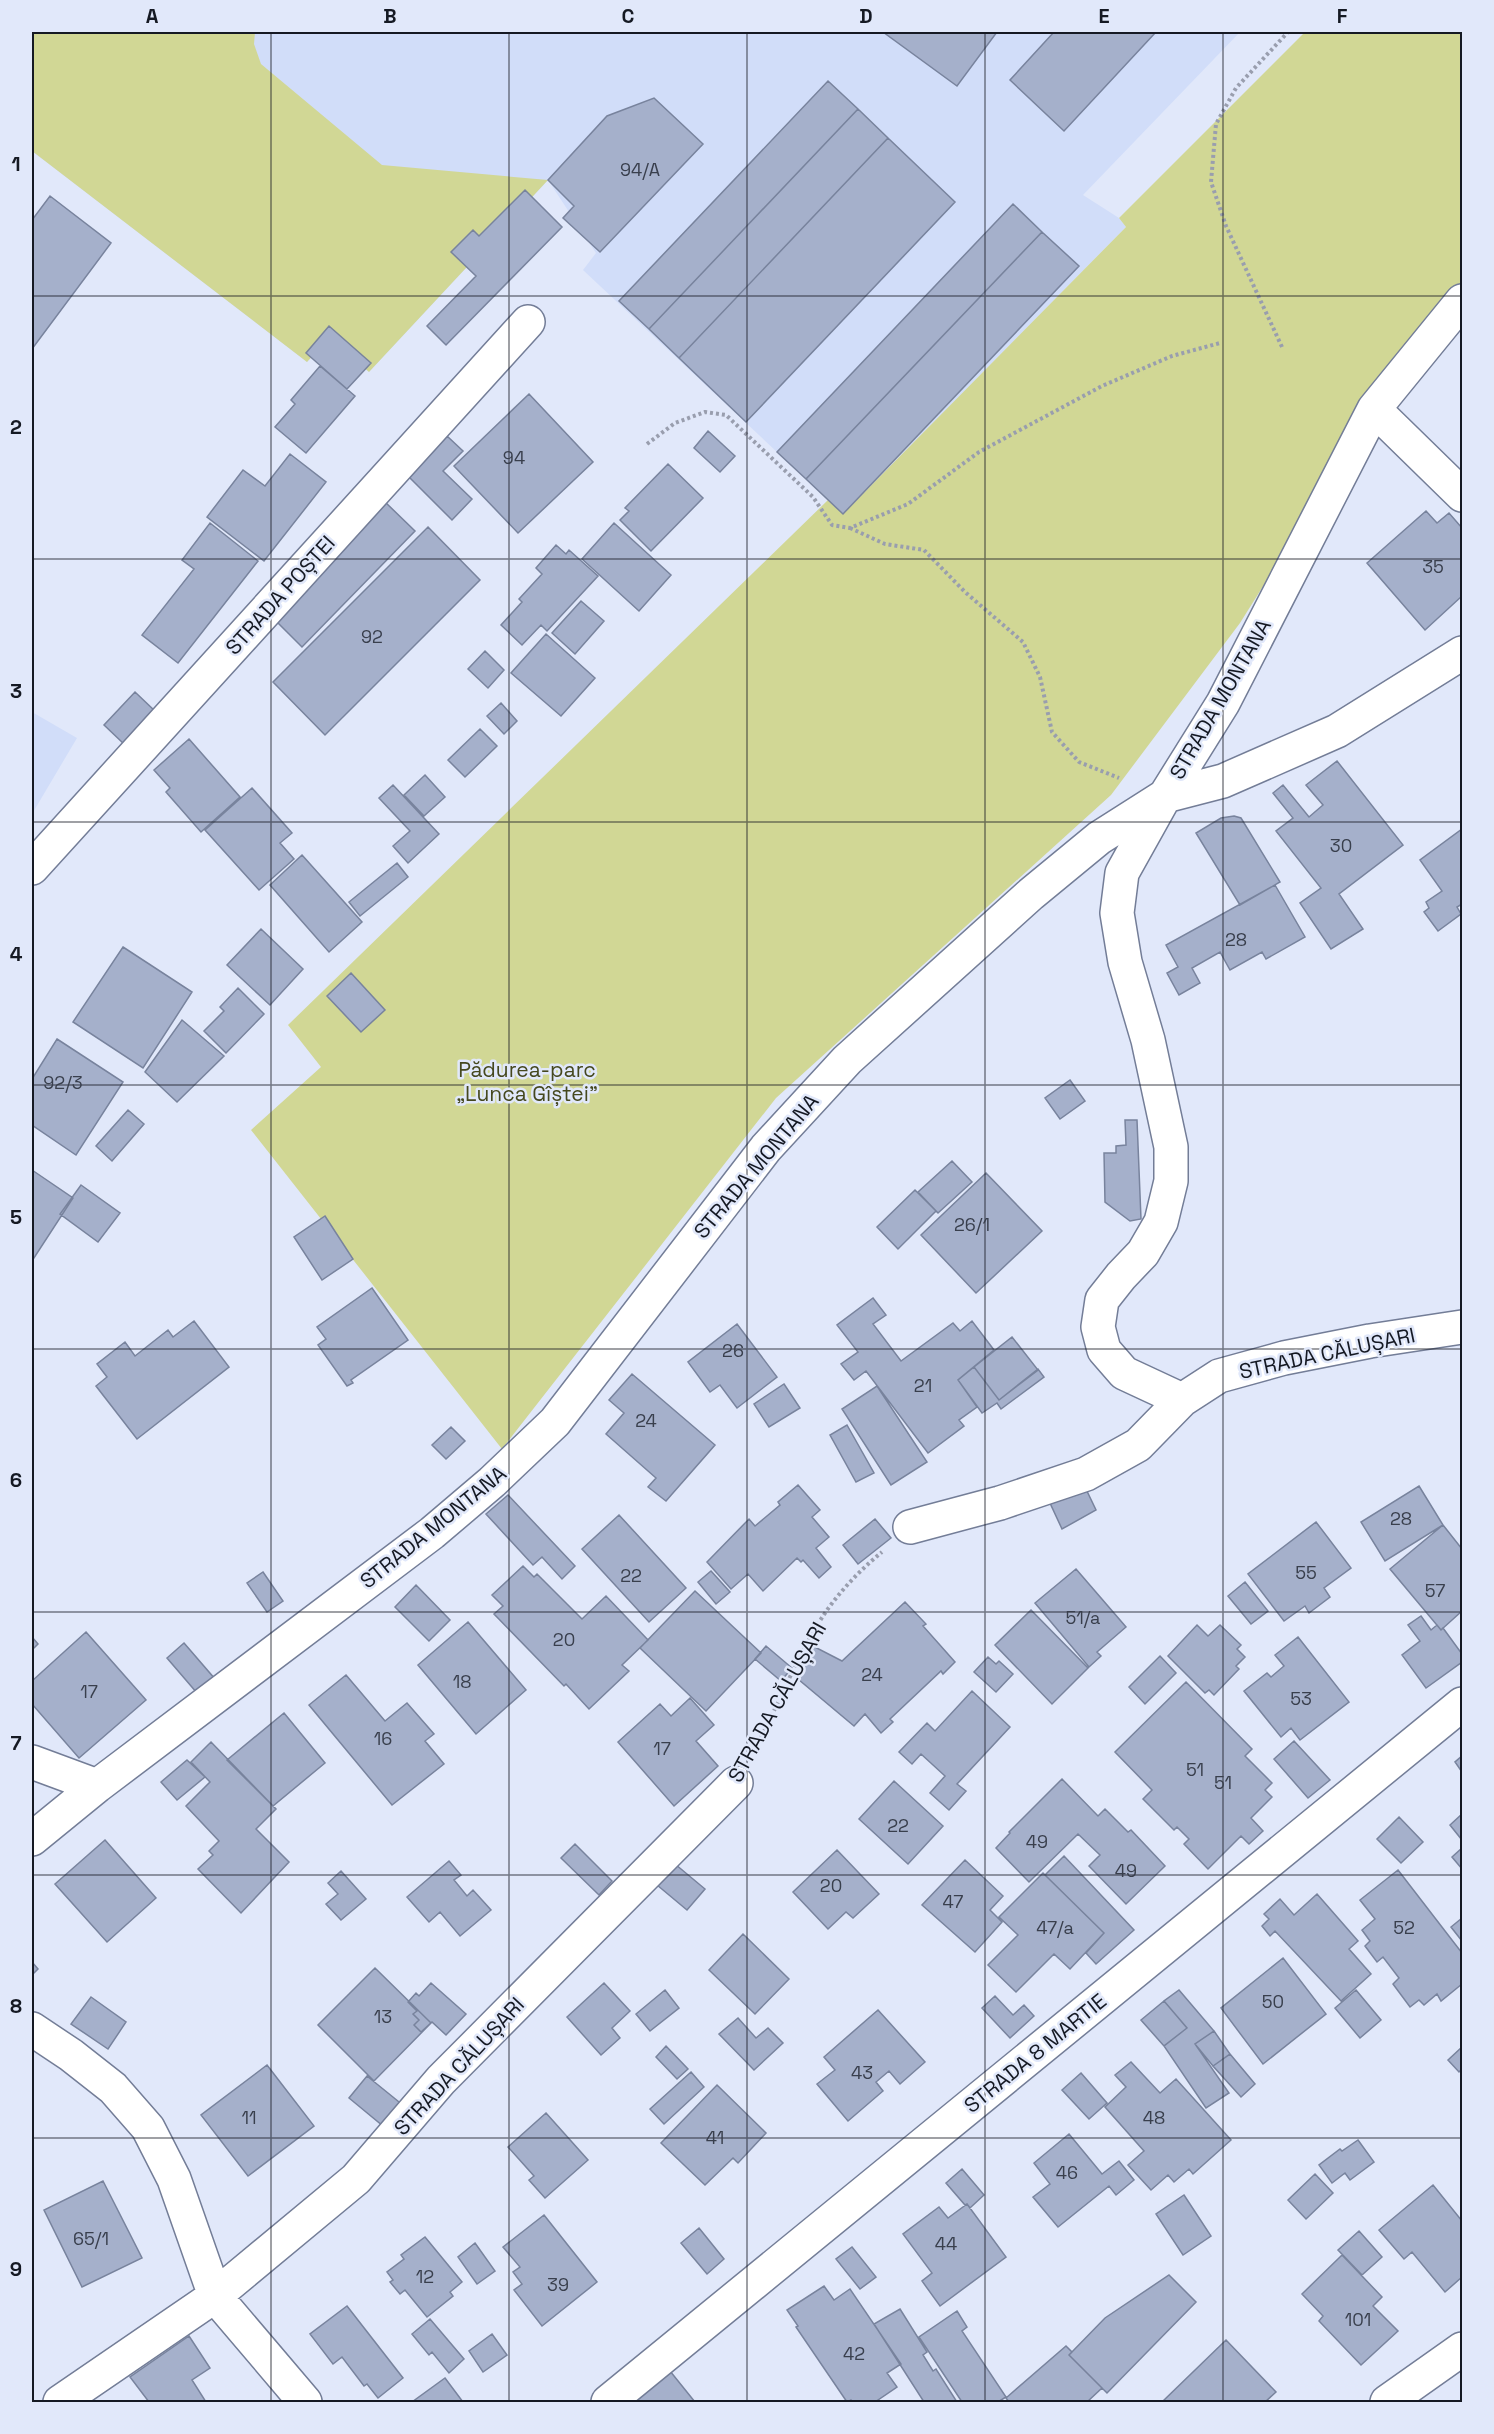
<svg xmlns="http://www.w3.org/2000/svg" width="1494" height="2434" font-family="'Space Grotesk',sans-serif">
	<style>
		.built { fill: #d1ddf9 }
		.green { fill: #d1d795 }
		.building { fill: #a5b0cb; stroke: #78839d; stroke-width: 1.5 }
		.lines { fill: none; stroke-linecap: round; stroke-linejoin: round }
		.minor-casing { stroke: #737d97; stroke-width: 36 }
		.path { stroke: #999eae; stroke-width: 4; stroke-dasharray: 3 3; stroke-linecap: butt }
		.minor { stroke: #fff; stroke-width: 33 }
		.grid { fill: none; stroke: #151923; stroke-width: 1.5; stroke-opacity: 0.55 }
		.labels { text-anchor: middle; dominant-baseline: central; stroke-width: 5; stroke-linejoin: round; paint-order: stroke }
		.number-label { font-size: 18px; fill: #393f4d }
		.street-label { font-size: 21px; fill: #151923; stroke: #e1e8fa }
		.park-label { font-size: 21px; fill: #45481e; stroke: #e1e8fa }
		.neatline { fill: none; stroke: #151923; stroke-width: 2 }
		.grid-label { font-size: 20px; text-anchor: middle; font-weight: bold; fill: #151923 }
	</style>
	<rect width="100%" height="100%" fill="#e1e8fa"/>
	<path class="built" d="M32,32H1240L1083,195L1119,218L1126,227L843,514L583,270L596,253L548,180L369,372L330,337L307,362L32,151Z
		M32,712L77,738L32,814Z"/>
	<path class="green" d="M32,32H255L254,44L261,64L382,165L548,180L369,372L330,337L307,362L32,151Z
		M1305,32H1462V304L1387,389L1240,623L1111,795L776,1098L502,1449L251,1130L321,1067L288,1025L828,500L843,514L1126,227L1119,218Z"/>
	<path class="building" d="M883,32H997L957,86Z
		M1054,32H1156L1064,131L1010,80Z
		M828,81L858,109L649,329L619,301Z
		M654,98L703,144L600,252L563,218L574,206L548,180L607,116Z
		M858,109L888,138L679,358L649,329Z
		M888,138L955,202L746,422L679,358Z
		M525,190L562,227L446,345L427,326L476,276L451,252L473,230L479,236Z
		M50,196L111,243L32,349V220Z
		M1013,204L1042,232L806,479L777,452Z
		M1042,232L1079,266L843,514L806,479Z
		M329,326L371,363L347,389L306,353Z
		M320,366L355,396L306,453L275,427L295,404L291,400Z
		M529,394L593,462L518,533L454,466Z
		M708,431L735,456L720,472L694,448Z
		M447,436L463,451L443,471L472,499L452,520L408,476Z
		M290,454L326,482L264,561L207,517L243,470L265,486Z
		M668,464L703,498L651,551L620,520L629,511L625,508Z
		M383,500L415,531L302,647L275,620L348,545L344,540Z
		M1426,511L1437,523L1449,513L1462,528V596L1425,630L1367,563Z
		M210,523L258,561L178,663L142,635L194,569L182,560Z
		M614,523L671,575L639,611L582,559Z
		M428,527L480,580L325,735L273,682Z
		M556,545L566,554L569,550L598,576L547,631L541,625L522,645L501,625L522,602L519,599L542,574L536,568Z
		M581,601L604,621L575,654L552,633Z
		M546,634L595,678L561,716L511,673Z
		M485,651L504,670L488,688L468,669Z
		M135,692L156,712L125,745L104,725Z
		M501,703L517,721L504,734L487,716Z
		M480,729L497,746L465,777L448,760Z
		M189,739L240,797L201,832L166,792L170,788L154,770Z
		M1337,761L1403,845L1339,894L1363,929L1331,949L1300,903L1321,888L1276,831L1293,818L1273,793L1283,785L1309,817L1323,805L1306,785Z
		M425,775L445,797L424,816L404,795Z
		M393,785L439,834L408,863L393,846L410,831L379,798Z
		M252,788L292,833L280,843L294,859L259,890L205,830Z
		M1234,816L1241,818L1280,882L1240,905L1196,833L1221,818Z
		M1462,829V904L1457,907L1461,914L1438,931L1424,912L1429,908L1426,902L1442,891L1420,860Z
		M302,855L362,922L329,952L270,885Z
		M397,863L408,877L360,916L349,902Z
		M1275,885L1305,937L1266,959L1262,952L1230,970L1220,952L1192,968L1200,983L1179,995L1167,973L1178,967L1166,945Z
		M261,929L303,969L270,1005L227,965Z
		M123,947L192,992L143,1068L73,1022Z
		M351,973L385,1010L361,1032L327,996Z
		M238,988L264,1014L226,1053L204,1031L224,1011L220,1007Z
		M182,1020L224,1056L177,1102L145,1072Z
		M57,1039L123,1082L76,1155L32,1125V1079Z
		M1070,1080L1085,1101L1060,1119L1045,1098Z
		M128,1110L144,1124L112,1161L96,1146Z
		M1125,1120H1137L1141,1219L1130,1221L1105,1202L1104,1153H1116V1146L1126,1145Z
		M952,1161L972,1182L938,1213L918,1192Z
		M32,1170L73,1198L32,1261Z
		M986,1173L1042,1231L976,1293L921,1235Z
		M81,1185L120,1213L98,1242L60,1214Z
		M915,1190L936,1211L898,1249L877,1227Z
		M325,1216L353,1259L322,1280L294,1237Z
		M372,1288L408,1340L351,1380L353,1383L347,1386L318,1345L326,1339L317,1327Z
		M873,1298L886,1315L873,1324L901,1361L953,1323L960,1331L972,1321L994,1350L958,1380L977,1407L959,1420L964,1426L928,1453L866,1371L854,1380L841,1364L858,1352L837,1325Z
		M194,1321L229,1367L137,1439L96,1386L107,1377L97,1364L125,1342L135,1356L168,1330L173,1337Z
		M737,1324L777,1377L737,1408L720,1385L710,1392L688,1362Z
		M1012,1337L1038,1370L999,1400L974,1367Z
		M974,1367L999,1400L1038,1369L1044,1377L1001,1409L997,1403L982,1413L958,1380Z
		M632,1374L715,1445L666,1501L648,1487L656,1478L606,1434L624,1413L609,1400Z
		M784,1384L800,1408L769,1427L754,1404Z
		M877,1386L927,1462L891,1485L842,1409Z
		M847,1425L874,1473L856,1482L830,1435Z
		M451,1427L465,1441L446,1459L432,1445Z
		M798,1485L820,1510L812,1517L829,1537L816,1548L831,1567L819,1578L803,1560L801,1562L797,1558L763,1591L748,1574L731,1589L707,1562L749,1519L755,1526L780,1505L778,1502Z
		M1419,1486L1443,1525L1385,1561L1361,1522Z
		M1085,1487L1096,1510L1062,1529L1050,1503Z
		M508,1495L575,1566L562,1579L542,1557L533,1565L486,1514Z
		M619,1515L686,1588L649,1622L582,1549Z
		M875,1519L891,1538L858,1564L843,1545Z
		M1316,1522L1351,1568L1324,1588L1330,1597L1309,1613L1305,1606L1284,1621L1248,1574Z
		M1443,1525L1462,1549V1611L1441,1630L1390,1569Z
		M523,1566L534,1577L537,1574L582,1619L606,1596L648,1640L622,1665L629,1671L589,1709L566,1684L564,1686L494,1614L503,1606L492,1595Z
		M1076,1569L1126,1627L1097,1652L1101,1656L1089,1667L1035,1603Z
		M711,1571L730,1592L716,1604L698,1582Z
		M263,1572L283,1601L267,1612L247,1583Z
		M1245,1582L1268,1611L1251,1624L1228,1596Z
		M416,1585L450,1620L429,1641L395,1607Z
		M695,1591L761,1653L706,1711L640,1648Z
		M905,1602L926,1624L923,1626L955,1662L943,1674L941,1671L890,1719L893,1722L881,1733L865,1714L854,1726L798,1679L813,1646L842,1661Z
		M1031,1610L1088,1668L1052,1704L995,1645Z
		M1421,1616L1431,1630L1437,1625L1441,1630L1443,1628L1462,1654V1662L1426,1688L1402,1655L1420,1641L1408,1625Z
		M468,1622L526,1690L476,1734L418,1665Z
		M1197,1625L1208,1636L1220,1625L1241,1645L1237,1649L1245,1657L1236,1666L1239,1669L1214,1695L1209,1690L1205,1693L1168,1656Z
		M86,1632L146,1700L79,1758L32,1704V1681Z
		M32,1637L38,1644L32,1650Z
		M1298,1637L1349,1702L1300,1740L1291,1728L1281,1737L1244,1691L1267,1673L1271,1677L1284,1666L1275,1655Z
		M184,1643L215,1679L197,1693L167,1658Z
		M766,1646L792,1668L781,1681L755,1659Z
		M1160,1656L1176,1673L1145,1704L1129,1687Z
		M988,1657L996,1664L999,1661L1013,1674L996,1692L974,1672Z
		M346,1675L385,1721L407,1703L434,1734L425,1741L444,1764L392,1805L309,1705Z
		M1186,1682L1252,1749L1245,1756L1272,1783L1265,1790L1272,1797L1251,1818L1263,1831L1249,1844L1241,1836L1208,1869L1184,1844L1189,1839L1177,1827L1174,1830L1143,1799L1152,1790L1115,1752Z
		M972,1691L1010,1727L957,1784L966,1791L949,1810L930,1793L945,1776L921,1754L912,1764L899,1752L927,1723L935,1731Z
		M690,1698L714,1725L696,1741L718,1766L674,1806L618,1742L660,1704L671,1716Z
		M284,1713L325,1763L273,1806L227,1760Z
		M1294,1741L1330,1780L1308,1798L1274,1759Z
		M211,1742L276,1809L256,1829L289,1862L241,1913L198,1869L213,1855L209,1851L219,1841L186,1806L210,1782L191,1762Z
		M1462,1756V1772L1455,1762Z
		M187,1760L205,1777L177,1800L161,1782Z
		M1062,1779L1098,1816L1105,1809L1128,1832L1131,1830L1165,1866L1126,1904L1089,1866L1100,1855L1078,1834L1029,1882L996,1848L1010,1833L1009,1832Z
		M894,1781L943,1826L908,1864L859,1819Z
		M1462,1814V1840L1450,1825Z
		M1399,1817L1423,1842L1401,1863L1377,1839Z
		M105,1840L156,1898L107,1942L55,1884Z
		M575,1844L612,1881L599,1895L561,1858Z
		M1462,1848V1869L1452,1857Z
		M837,1850L879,1894L853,1918L846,1912L828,1929L793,1892Z
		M1064,1856L1134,1930L1096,1964L1086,1953L1104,1933L1045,1875Z
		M965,1860L1003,1896L990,1910L1002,1922L975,1952L922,1905Z
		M449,1861L461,1875L454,1880L467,1896L473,1890L491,1910L460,1936L440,1912L429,1922L407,1897Z
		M675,1864L705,1889L687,1910L657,1885Z
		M1398,1870L1462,1953V1984L1441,2001L1437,1994L1424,2005L1419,2000L1410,2007L1393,1984L1399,1978L1383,1957L1377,1962L1365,1946L1370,1941L1362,1930L1375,1919L1360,1900Z
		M341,1871L366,1899L341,1920L326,1904L338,1894L328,1883Z
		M1043,1873L1104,1933L1070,1969L1054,1954L1016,1992L988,1965L1018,1935L999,1917Z
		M1317,1894L1358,1941L1349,1949L1371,1974L1341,2001L1275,1931L1270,1936L1262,1926L1269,1919L1264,1914L1280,1899L1294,1915Z
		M1462,1918V1941L1451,1927Z
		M743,1934L789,1979L755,2014L709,1970Z
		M1283,1958L1326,2014L1263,2064L1221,2008Z
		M32,1962L38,1969L32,1975Z
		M375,1968L431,2023L374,2081L318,2025Z
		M431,1983L466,2014L446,2035L432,2022L421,2032L414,2025L419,2020L413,2014L417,2011L408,2002L416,1993L419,1996Z
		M604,1983L630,2011L612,2028L620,2038L601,2055L567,2017Z
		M665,1990L679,2008L650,2031L636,2014Z
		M1179,1990L1214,2031L1195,2044L1229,2093L1206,2108L1164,2046L1187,2028L1164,2001Z
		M1356,1990L1381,2020L1360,2038L1335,2008Z
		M995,1996L1013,2015L1024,2005L1034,2016L1010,2038L982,2008Z
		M91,1997L126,2022L108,2049L71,2024Z
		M1164,2001L1187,2028L1164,2046L1141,2020Z
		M878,2010L925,2062L900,2084L889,2071L876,2082L883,2091L848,2121L817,2084L835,2070L824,2057Z
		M738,2018L756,2038L768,2028L783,2043L754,2070L719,2034Z
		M1214,2031L1230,2054L1213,2066L1195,2044Z
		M666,2046L688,2069L677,2079L656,2057Z
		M1462,2047V2069L1459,2072L1448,2060Z
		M1230,2054L1255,2084L1241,2097L1213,2066Z
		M1131,2062L1160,2093L1176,2079L1231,2140L1193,2174L1189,2169L1174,2182L1168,2175L1151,2190L1128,2165L1144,2151L1105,2107L1126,2087L1115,2075Z
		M267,2065L314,2126L248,2176L201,2115Z
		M691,2072L704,2087L664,2124L650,2109Z
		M1081,2073L1107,2103L1089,2119L1062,2090Z
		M367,2076L404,2106L383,2126L349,2098Z
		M717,2085L766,2133L738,2163L733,2158L705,2185L661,2143Z
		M546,2113L588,2160L545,2198L529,2180L534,2176L508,2147Z
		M1069,2134L1102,2174L1119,2161L1134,2180L1116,2195L1109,2186L1058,2227L1033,2197L1050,2184L1034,2163Z
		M1358,2140L1374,2162L1350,2180L1345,2173L1332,2183L1319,2165L1340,2149L1342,2151Z
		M962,2169L984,2195L970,2208L967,2204L965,2205L946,2183Z
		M1315,2174L1333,2193L1306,2219L1288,2200Z
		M103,2181L142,2258L82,2287L44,2210Z
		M1433,2185L1462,2221V2277L1445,2292L1412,2252L1404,2259L1379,2230Z
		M1184,2195L1211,2236L1183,2255L1156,2214Z
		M967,2204L1006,2257L940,2306L922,2281L932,2273L903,2234L939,2207L948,2218Z
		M544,2215L597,2282L542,2326L514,2290L522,2284L513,2272L520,2267L503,2247Z
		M699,2228L724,2259L707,2274L681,2243Z
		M1359,2231L1382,2257L1362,2275L1338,2250Z
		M425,2237L462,2282L450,2292L453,2296L427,2317L405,2290L400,2294L390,2282L393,2280L387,2272L404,2259L401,2255Z
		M475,2243L495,2271L477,2284L458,2257Z
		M852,2247L876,2277L860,2289L836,2259Z
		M1342,2255L1382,2297L1373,2306L1398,2331L1361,2365L1319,2321L1323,2316L1302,2294Z
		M1169,2275L1196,2302L1107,2393L1069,2355L1105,2318Z
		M824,2286L834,2300L850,2289L901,2364L887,2373L897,2387L875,2402H852L851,2400L847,2402L796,2327L798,2326L787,2310Z
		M347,2306L403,2378L378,2398L367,2384L364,2386L342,2357L333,2364L310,2334Z
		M900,2309L927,2352L923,2355L933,2371L936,2369L957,2402H924L874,2324Z
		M957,2311L967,2327L962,2331L1006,2397L998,2402H962L919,2337Z
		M430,2319L464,2359L449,2373L432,2352L429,2355L412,2334Z
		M492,2334L507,2355L483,2372L469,2351Z
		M189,2336L210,2368L192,2380L206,2402H149L130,2377Z
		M1226,2340L1276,2392L1265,2402H1162Z
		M1066,2346L1072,2352L1069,2355L1102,2388L1087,2402H1009L1006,2398Z
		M670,2371L695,2402H632Z
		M445,2378L463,2402H412Z"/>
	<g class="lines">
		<g class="minor-casing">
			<path id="minor" d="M1374,409L1462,495
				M32,868L528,322
				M1182,1400L1124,1373L1104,1350L1098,1327L1102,1300L1121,1276L1143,1253L1161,1222L1171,1181V1147L1148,1040L1125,962L1117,913L1122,873L1165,796L1223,781L1337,731L1462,653
				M910,1527L1000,1503L1086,1474L1138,1445L1182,1400L1219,1376L1284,1358L1370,1341L1462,1327
				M32,1762L97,1786
				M32,1839L97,1786L432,1533L492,1482L555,1422L766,1148L847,1060L1031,894L1099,838L1165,796L1223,703L1374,409L1462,301
				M32,2029L71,2055L113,2088L148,2128L174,2179L215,2296L305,2402
				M60,2402L215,2296L356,2179L441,2080L736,1783
				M608,2402L1462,1704
				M1387,2402L1462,2349"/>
		</g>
		<path class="path" d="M1282,347L1226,226L1211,182L1216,124L1236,88L1288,32
			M647,444L675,423L705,412L726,415L813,497L832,525L850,528L908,504L979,452L1102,386L1172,356L1220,343
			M850,528L885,544L924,550L965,592L1023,642L1040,677L1052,732L1079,762L1119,778
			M755,1748C779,1705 796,1657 823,1616C839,1592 860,1570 882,1552"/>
		<use href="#minor" class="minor"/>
	</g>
	<path class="grid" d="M271,32V2402M509,32V2402M747,32V2402M985,32V2402M1223,32V2402M32,296H1462M32,559H1462M32,822H1462M32,1085H1462M32,1349H1462M32,1612H1462M32,1875H1462M32,2138H1462"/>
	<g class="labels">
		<g class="number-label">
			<text x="640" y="169">94/A</text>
			<text x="514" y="457">94</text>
			<text x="1433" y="566">35</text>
			<text x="372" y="636">92</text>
			<text x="1341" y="845">30</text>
			<text x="1236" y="939">28</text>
			<text x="63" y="1082">92/3</text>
			<text x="972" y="1224">26/1</text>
			<text x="733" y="1350">26</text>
			<text x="923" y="1385">21</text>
			<text x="646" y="1420">24</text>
			<text x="1401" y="1518">28</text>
			<text x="1306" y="1572">55</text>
			<text x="631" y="1575">22</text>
			<text x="1435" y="1590">57</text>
			<text x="1083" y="1617">51/a</text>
			<text x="564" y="1639">20</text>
			<text x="872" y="1674">24</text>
			<text x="462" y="1681">18</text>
			<text x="89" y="1691">17</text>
			<text x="1301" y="1698">53</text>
			<text x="383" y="1738">16</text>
			<text x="662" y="1748">17</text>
			<text x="1195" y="1769">51</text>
			<text x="1223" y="1782">51</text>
			<text x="898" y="1825">22</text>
			<text x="1037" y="1841">49</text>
			<text x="1126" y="1870">49</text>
			<text x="831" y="1885">20</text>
			<text x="953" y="1901">47</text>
			<text x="1055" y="1927">47/a</text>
			<text x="1404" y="1927">52</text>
			<text x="1273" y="2001">50</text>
			<text x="383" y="2016">13</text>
			<text x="862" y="2072">43</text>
			<text x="249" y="2117">11</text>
			<text x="1154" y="2117">48</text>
			<text x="715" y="2137">41</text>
			<text x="1067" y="2172">46</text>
			<text x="91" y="2238">65/1</text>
			<text x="946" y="2243">44</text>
			<text x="425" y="2276">12</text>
			<text x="558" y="2284">39</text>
			<text x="1358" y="2319">101</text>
			<text x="854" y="2353">42</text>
		</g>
		<g class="street-label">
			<text transform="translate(280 595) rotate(-48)">STRADA POȘTEI</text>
			<text transform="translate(1220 699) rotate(-60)">STRADA MONTANA</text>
			<text transform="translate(756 1166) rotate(-50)">STRADA MONTANA</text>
			<text transform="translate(1327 1353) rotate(-12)">STRADA CĂLUȘARI</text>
			<text transform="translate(433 1527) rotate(-39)">STRADA MONTANA</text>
			<text transform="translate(777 1702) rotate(-61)">STRADA CĂLUȘARI</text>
			<text transform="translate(1035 2053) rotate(-39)">STRADA 8 MARTIE</text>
			<text transform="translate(459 2066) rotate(-47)">STRADA CĂLUȘARI</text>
		</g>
		<g class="park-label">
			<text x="527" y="1069">Pădurea-parc<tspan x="527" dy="24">„Lunca Gîștei”</tspan></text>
		</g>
	</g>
	<rect width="1494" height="2434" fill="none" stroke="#e1e8fa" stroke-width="66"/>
	<rect x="33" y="33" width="1428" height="2368" class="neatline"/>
	<g class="grid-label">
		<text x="152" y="23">A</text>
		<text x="390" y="23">B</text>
		<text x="628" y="23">C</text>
		<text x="866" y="23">D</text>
		<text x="1104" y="23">E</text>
		<text x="1342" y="23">F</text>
		<text x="16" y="171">1</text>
		<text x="16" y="434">2</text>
		<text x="16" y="698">3</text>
		<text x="16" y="961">4</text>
		<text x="16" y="1224">5</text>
		<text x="16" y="1487">6</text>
		<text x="16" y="1750">7</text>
		<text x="16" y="2013">8</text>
		<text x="16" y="2276">9</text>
	</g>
</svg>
